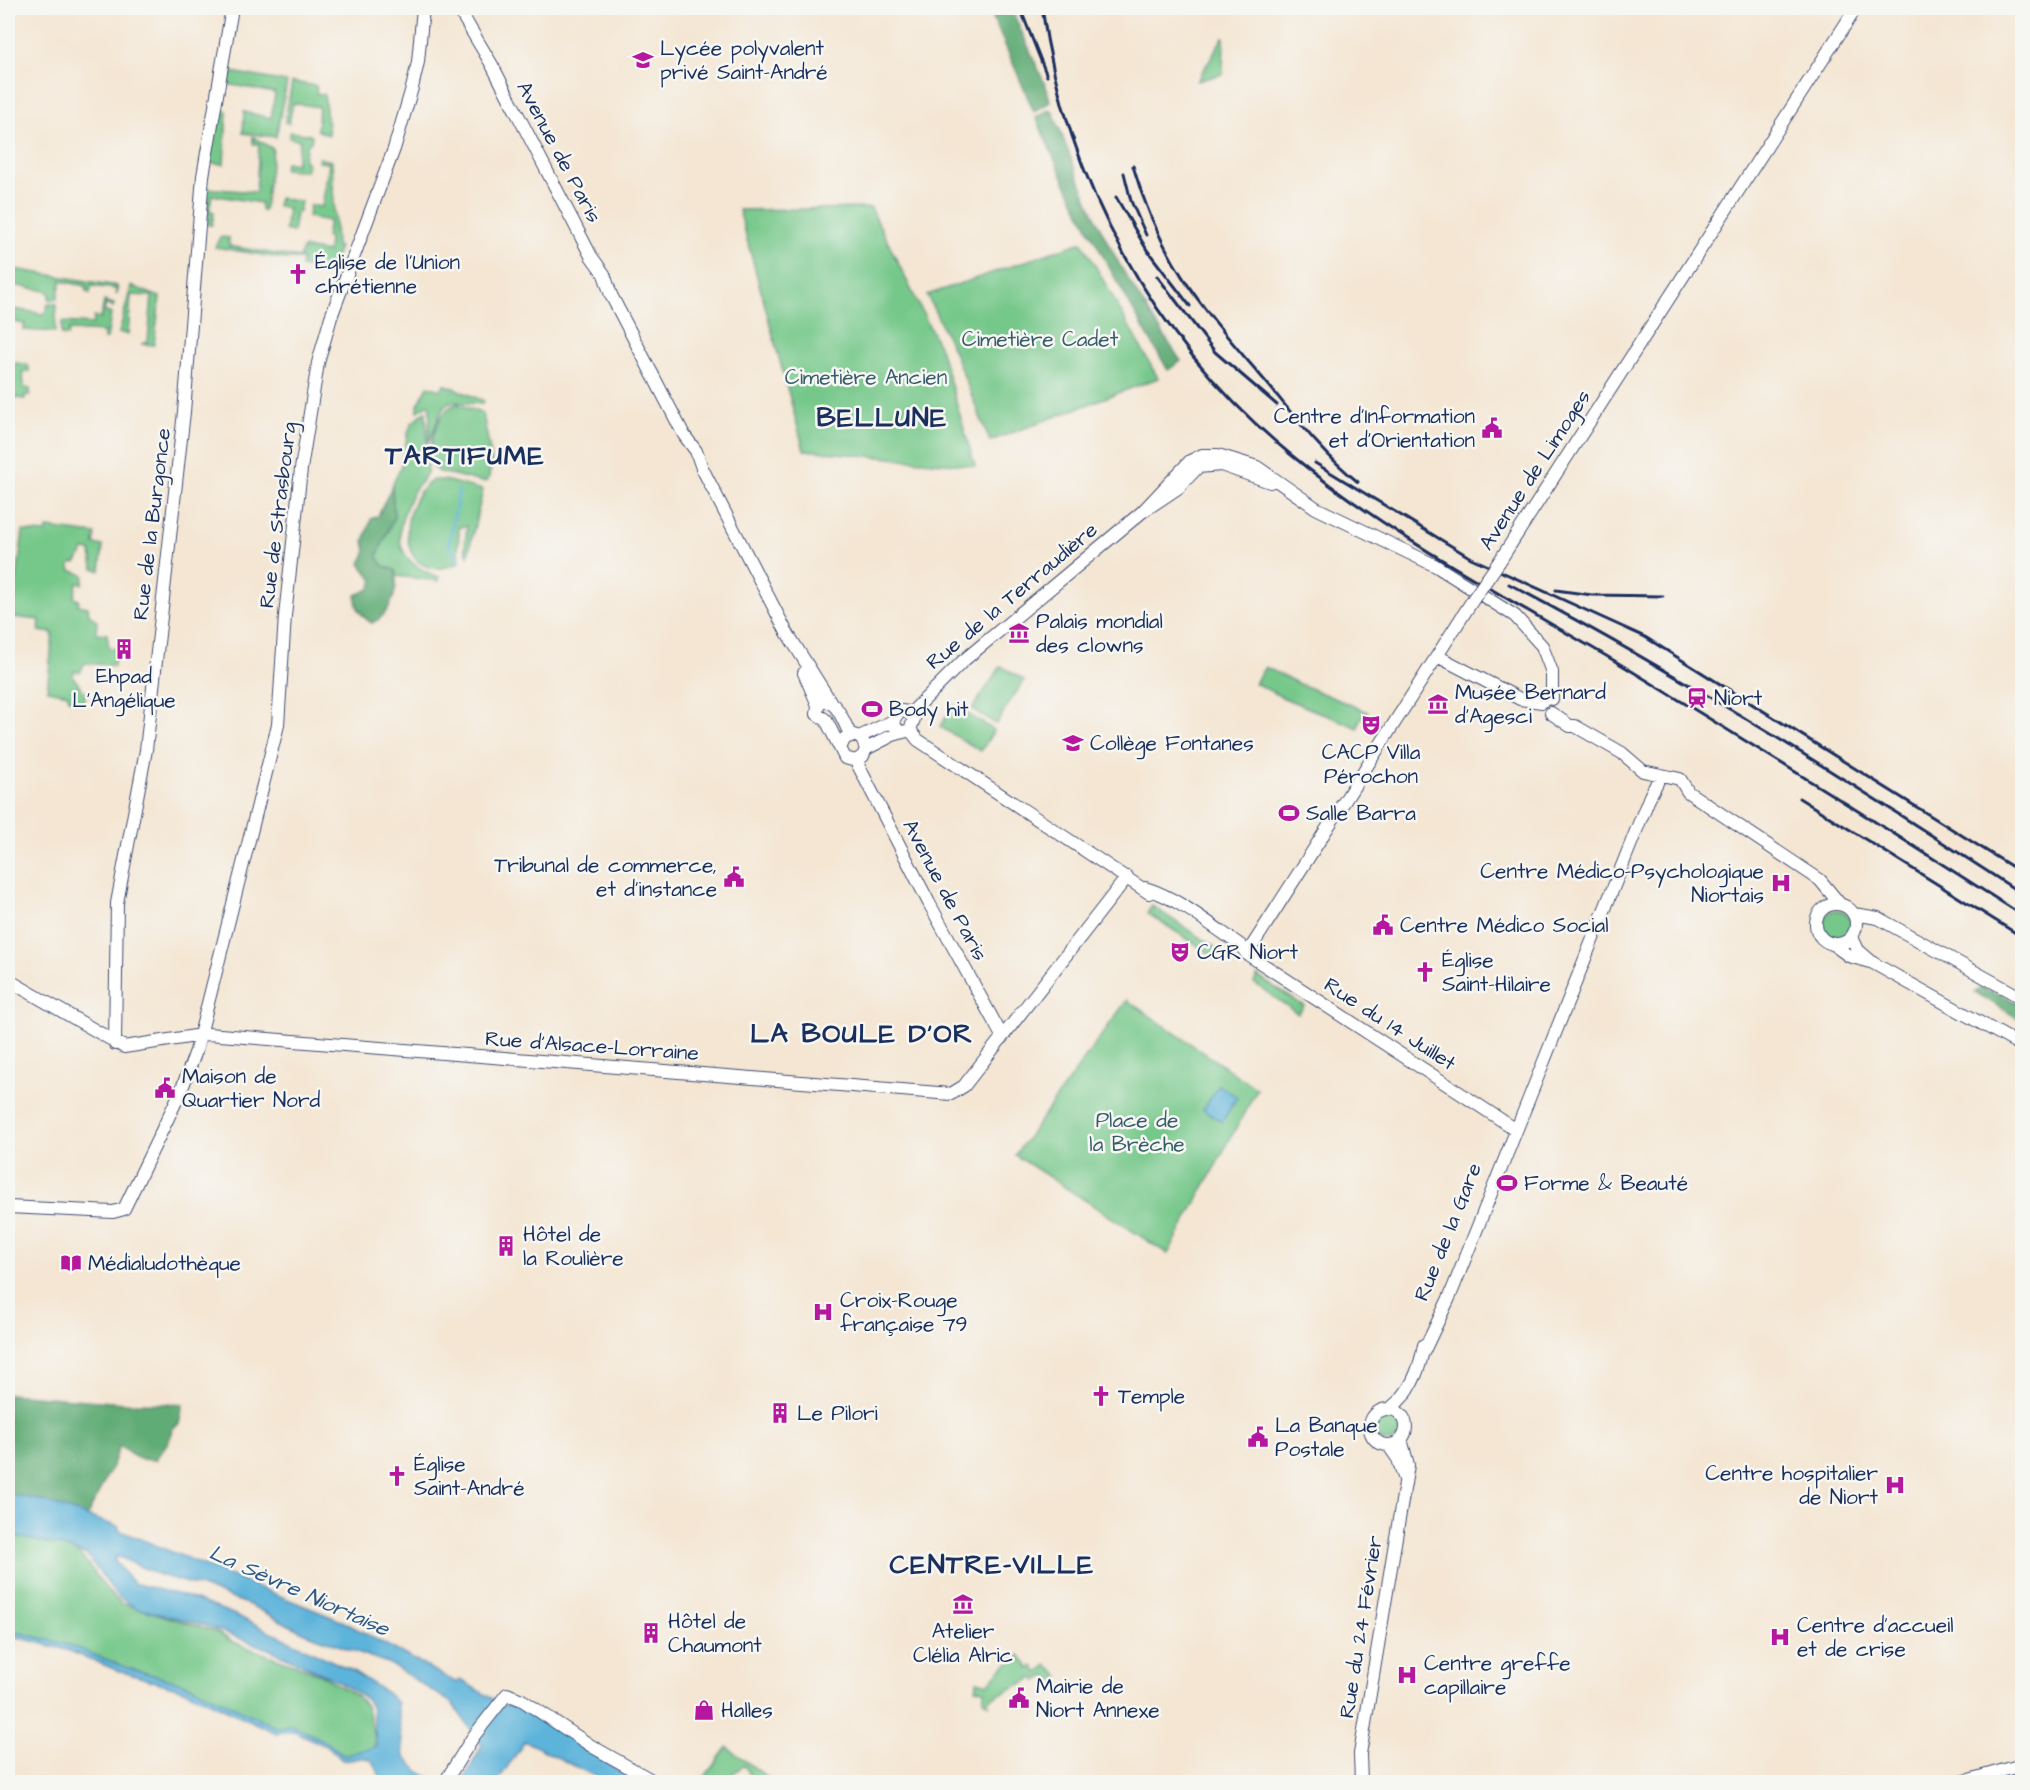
<svg xmlns="http://www.w3.org/2000/svg" width="2030" height="1790" font-family="'Architects Daughter',sans-serif">
	<style>
		.green { fill: #76c88a; stroke: #487c74; stroke-width: 1.5 }
		.forest { fill: #60ac76; stroke: #3e6e6a; stroke-width: 1.5 }
		.water { fill: #5db4da; stroke: #3c729c; stroke-width: 1.5 }
		.lines { fill: none; stroke-linecap: round; stroke-linejoin: round }
		.stream { stroke: #5db4da; stroke-width: 3 }
		.secondary-casing { stroke: #3c4a70; stroke-width: 14 }
		.secondary { stroke: #fff; stroke-width: 12 }
		.rail { stroke: #1b2f5e; stroke-width: 3 }
		.secondary-bridge-casing { stroke: #3c4a70; stroke-width: 14; stroke-linecap: butt }
		.secondary-bridge { stroke: #fff; stroke-width: 12 }
		.labels { text-anchor: middle; dominant-baseline: central; stroke-width: 5; stroke-linejoin: round; paint-order: stroke }
		.poi-label { font-size: 21px; fill: #1b2f5e; stroke: #f6f6f2; text-anchor: start }
		.street-label { font-size: 21px; fill: #1b2f5e; stroke: #f6f6f2 }
		.park-label { font-size: 21px; fill: #365d6b; stroke: #f6f6f2 }
		.water-label { font-size: 22px; font-style: italic; fill: #2f5783; stroke: #f6f6f2 }
		.district-label { font-size: 27px; font-weight: bold; letter-spacing: 1.5px; fill: #1b2f5e; stroke: #f6f6f2 }
	</style>
	<rect width="100%" height="100%" fill="#f6f6f2"/>
	<filter id="ink" filterUnits="userSpaceOnUse"><feTurbulence type="fractalNoise" baseFrequency=".0167" numOctaves="2"/><feDisplacementMap in="SourceGraphic" scale="12" xChannelSelector="R" yChannelSelector="G"/><feConvolveMatrix kernelMatrix="1 2 1 2 8 2 1 2 1" color-interpolation-filters="sRGB"/></filter>
	<filter id="wash" filterUnits="userSpaceOnUse"><feTurbulence type="fractalNoise" baseFrequency=".008" numOctaves="4" result="noise"/><feDisplacementMap in="SourceGraphic" scale="24" xChannelSelector="R" yChannelSelector="G"/><feGaussianBlur stdDeviation="1.35" result="paint"/><feColorMatrix in="noise" values="0 0 0 0 0 0 0 0 0 0 0 0 0 0 0 0 0 1.4 0 .05"/><feComposite in="paint" operator="in"/></filter>
	<g filter="url(#wash)">
		<rect width="100%" height="100%" fill="#f4e6d3"/>
		<path class="green" d="M1224,37L1223,74L1197,81L1223,37Z
			M232,72L287,82L276,137L243,133L244,112L271,118L275,93L221,83L222,77H230Z
			M292,82L316,86L317,94H324L329,135L317,130L319,107L293,103L289,123L285,122Z
			M217,109L227,111L224,164L208,163Z
			M290,132L312,135L311,142L307,145L304,160L308,164L306,171L284,169L285,162L296,164L300,140L289,138Z
			M253,137L273,149L265,207L263,211L261,210V203L212,195L209,210L214,212L212,225H208V212L204,211L205,188L256,192L259,144H253Z
			M319,158L332,161L336,246L339,247L332,266L321,270L301,267L302,259H285L215,247L220,237L229,238V246L299,258L303,248L328,252L329,238L326,237L329,221L308,217L310,205L322,207L329,163L318,162Z
			M279,198L301,202L299,211L296,213L293,232L285,230L288,208L277,206Z
			M871,208L940,348L975,466L804,450L739,210Z
			M1082,242L1158,378L990,441L954,352L927,295Z
			M8,268L117,286L118,291L116,295V289L91,286L90,293L86,292V286L61,281L57,299H49L50,294L46,291L8,284Z
			M131,286L160,297L154,345L141,344L148,342L152,296L131,295L128,334L119,333Z
			M104,301L114,304L113,307L106,304L104,311L111,314L107,339H104V332L69,330L68,336L61,335L62,322L93,324L94,317L101,318Z
			M48,304H57L55,332L23,330L25,324L8,321V308L43,314L46,312Z
			M15,363L26,364L29,367V371H23L24,388L30,389V395H25V399L8,397Z
			M444,384L484,401L482,404L449,402L442,410L429,442L430,407L427,405L418,411V405L428,386L441,390Z
			M458,404L483,414L492,462L488,481L482,482L437,471L431,464C428,446 438,407 458,404Z
			M426,411C426,430 430,453 427,472C426,478 415,487 412,494C392,535 394,562 439,577V581L396,576L395,570L383,566L377,556L394,517L392,486L401,466L408,433L412,423Z
			M433,480H444L483,490L468,555L465,548L467,526L459,527L458,552L460,562C398,592 393,505 433,480Z
			M47,528L95,534L94,544L103,546L100,571L93,568L91,551L84,550L77,562L70,564V570L84,575L83,584L77,583L74,598L79,600L78,605L88,607L89,614L97,621L96,633L107,634L109,648L115,649L114,666L85,663L80,672L74,671L73,677L86,694L84,700L80,703L69,699L68,694L47,690L53,633L39,631L40,620L12,617L23,531L46,533Z
			M1001,666L1024,680L996,724L972,709Z
			M1265,667L1295,682L1368,712L1360,719L1358,728L1284,698L1255,683Z
			M953,705L994,730L981,751L940,727Z
			M1152,906L1216,948L1212,955L1147,913Z
			M1823 924a14 14 0 1 1 28 0a14 14 0 1 1-28 0Z
			M1257,976L1304,1006L1298,1014L1254,983Z
			M1127,1000L1257,1089L1168,1254L1015,1155Z
			M1373 1427a15 15 0 1 1 30 0a15 15 0 1 1-30 0Z
			M8,1535C29,1539 63,1540 80,1555C96,1570 103,1592 123,1604L215,1631L233,1642L320,1674L357,1696L366,1706L375,1738L374,1755L346,1759C330,1745 309,1737 291,1725L277,1729C191,1687 100,1657 8,1631Z
			M1020,1655L1030,1669L1033,1666L1038,1673L1047,1665L1060,1677L1052,1682L1046,1676L1037,1681L1034,1678L987,1700L989,1704L983,1700L985,1690L975,1688L977,1681L988,1684L1000,1670Z
			M727,1747L771,1780L775,1782H755L744,1765L722,1782H701Z"/>
		<path class="forest" d="M989,8H1011L1047,89L1050,102L1034,112Z
			M1049,110L1053,112C1070,156 1086,201 1108,243C1129,284 1155,322 1181,361L1168,370C1120,289 1072,204 1036,117Z
			M392,486L394,517L377,556L383,566L395,570C399,590 391,614 372,623C362,617 355,609 356,595L370,589L373,580L360,564L366,551L364,541L371,519L378,516Z
			M1981,988L2000,994L2022,1005V1021L1975,992Z
			M8,1394L125,1403L183,1404L179,1424L172,1429L169,1441L155,1460L139,1459L119,1446L114,1462L86,1518L40,1500L8,1494Z"/>
		<path class="water" d="M1219,1085L1237,1097L1222,1122L1203,1110Z
			M8,1494L40,1500L119,1527L118,1530L344,1622L457,1683L459,1679L503,1705L522,1707L635,1782H606L525,1741L497,1782H463L482,1745L452,1703L390,1664L305,1633L250,1605L199,1586L159,1575L117,1556L114,1560L133,1583L188,1597L233,1614L353,1671L387,1693L397,1703L404,1756L418,1771L431,1778L432,1782H383C378,1778 378,1760 366,1758C357,1757 350,1762 342,1760L330,1748L294,1731L276,1733L187,1691L119,1671L67,1650L8,1635V1630L69,1645L128,1668L189,1685L278,1728L291,1724C310,1735 329,1741 344,1756L377,1746L371,1706L366,1699L340,1682L271,1650L205,1625L136,1608L117,1596L87,1555L61,1546L8,1535Z"/>
		<g class="lines">
			<path class="stream" d="M457,559L449,545L459,490"/>
		</g>
	</g>
	<g filter="url(#ink)">
		<g class="lines">
			<g class="secondary-casing">
				<path id="secondary" d="M458,8L492,65L591,256L604,274L611,295L684,435L696,451L702,468L786,631L830,701
					M1142,512L1190,461L1202,455H1218L1257,467L1316,508L1436,566L1515,616L1542,646L1552,672V699
					M1499,562L1856,8
					M1439,657L1520,699L1542,702
					M804,673L818,705L817,714L826,720
					M823,701C838,700 844,724 851,736
					M911,713L963,661L1142,512L1178,488L1198,467L1221,465L1270,482
					M1551,713L1570,726H1575L1622,753L1643,771L1680,779L1688,792L1820,880L1839,903
					M826,720L845,758L856,761L863,756L866,749L862,739L854,735L845,738L841,746
					M910,730L918,740L1149,893
					M859,737L893,721
					M866,749L893,735L910,730L914,719L908,712L901,711L894,718L895,727L901,732
					M856,761L929,903L1002,1036
					M1145,888C1178,898 1211,925 1240,945L1247,954L1515,1129
					M1816 924a20 20 0 1 1 40 0a20 20 0 1 1-40 0Z
					M1854,914L1878,918L2022,998
					M1852,937L1858,950L1873,963L2022,1046
					M1831,943L1849,956L1870,962
					M1247,954L1474,598
					M8,980L124,1047L208,1034L951,1094L964,1086L1127,877
					M115,1044L117,903L146,750L184,412L203,176L232,8
					M8,1207L113,1212L124,1209L181,1091L196,1051L278,725L285,616L301,469L318,363L331,317L394,149L412,88L418,62L423,8
					M1423,1353L1450,1296L1650,796L1661,775
					M1392,1407C1411,1392 1420,1369 1424,1345
					M1370 1427a18 18 0 1 1 36 0a18 18 0 1 1-36 0Z
					M1389,1446L1398,1459L1404,1477
					M445,1782L473,1737L507,1694L522,1700L593,1747L655,1782
					M1361,1782L1360,1754L1408,1465L1401,1439
					M1962,1782L2022,1765"/>
			</g>
			<use href="#secondary" class="secondary"/>
			<path class="rail" d="M1020,8L1047,76
				M1042,8C1067,183 1153,341 1290,454C1391,537 1508,598 1620,664C1755,746 1889,830 2022,915
				M1133,166C1163,268 1205,310 1271,388C1298,421 1325,456 1358,482
				M1124,173L1131,201L1146,235
				M1116,197L1147,250L1190,306
				M1157,276L1215,352L1277,405
				M1315,463L1471,558L1645,637L2022,873
				M1509,584C1686,677 1855,785 2022,894
				M1556,590L1592,595L1663,596
				M1799,798L2022,937"/>
			<g class="secondary-bridge-casing">
				<path id="secondary-bridge" d="M1474,598L1499,562"/>
			</g>
			<use href="#secondary-bridge" class="secondary-bridge"/>
		</g>
	</g>
	<defs>
		<g id="school-bare" transform="scale(1.62)"><path d="M0-5L7-2L0 1L-7-2ZM-4 1L0 2.5L4 1V4Q0 6-4 4Z" fill="#b5179e" stroke="#f6f6f2" stroke-width="2.5" paint-order="stroke"/></g>
		<g id="church-bare" transform="scale(1.62)"><path d="M-1.2-6h2.4v3.5h3.3v2.4h-3.3V6h-2.4V-.1h-3.3v-2.4h3.3Z" fill="#b5179e" stroke="#f6f6f2" stroke-width="2.5" paint-order="stroke"/></g>
		<g id="civic-bare" transform="scale(1.62)"><path d="M-.6-6.5H3V-4.5H.6V-3L4-1V1h2V6H-6V1h2V-1L-.6-3ZM-1.2 2.5V6h2.4V2.5Z" fill="#b5179e" stroke="#f6f6f2" stroke-width="2.5" paint-order="stroke"/></g>
		<g id="museum-bare" transform="scale(1.62)"><path d="M0-6L6-3V-2H-6V-3ZM-5-1h2V3h-2ZM-1-1h2V3h-2ZM3-1h2V3H3ZM-6 4H6V6H-6Z" fill="#b5179e" stroke="#f6f6f2" stroke-width="2.5" paint-order="stroke"/></g>
		<g id="building-bare" transform="scale(1.62)"><path d="M-4-6H4V6H1V3H-1V6H-4ZM-2.5-4.3h1.7v1.8h-1.7ZM.8-4.3h1.7v1.8H.8ZM-2.5-1h1.7V.8h-1.7ZM.8-1h1.7V.8H.8Z" fill="#b5179e" stroke="#f6f6f2" stroke-width="2.5" paint-order="stroke"/></g>
		<g id="station-bare" transform="scale(1.62)"><path d="M-3-6H3Q5-6 5-4V2Q5 4 3 4L4.5 6H3L1.5 4h-3L-3 6H-4.5L-3 4Q-5 4-5 2V-4Q-5-6-3-6ZM-3.5-4v3h7v-3ZM-3.5 1v1.5H-2V1ZM2 1v1.5H3.5V1Z" fill="#b5179e" stroke="#f6f6f2" stroke-width="2.5" paint-order="stroke"/></g>
		<g id="stadium-bare" transform="scale(1.62)"><path d="M0-5a6.5 5 0 1 0 0 10a6.5 5 0 1 0 0-10ZM-3.5-1.8h7v3.6h-7Z" fill="#b5179e" stroke="#f6f6f2" stroke-width="2.5" paint-order="stroke"/></g>
		<g id="theatre-bare" transform="scale(1.62)"><path d="M-5-5.5Q0-4 5-5.5V0Q5 5 0 6Q-5 5-5 0ZM-3.3-2.5H-1v1.5H-3.3ZM1-2.5H3.3v1.5H1ZM-2.8 1Q0 5.5 2.8 1Z" fill="#b5179e" stroke="#f6f6f2" stroke-width="2.5" paint-order="stroke"/></g>
		<g id="hospital-bare" transform="scale(1.62)"><path d="M-5-5h3v3.5h4V-5h3V5h-3V1.5h-4V5h-3Z" fill="#b5179e" stroke="#f6f6f2" stroke-width="2.5" paint-order="stroke"/></g>
		<g id="library-bare" transform="scale(1.62)"><path d="M-6-4Q-3-5.5-.7-3.5V5Q-3 3-6 4ZM6-4Q3-5.5 .7-3.5V5Q3 3 6 4Z" fill="#b5179e" stroke="#f6f6f2" stroke-width="2.5" paint-order="stroke"/></g>
		<g id="shop-bare" transform="scale(1.62)"><path d="M-5-2.5h2.3a2.7 3.5 0 0 1 5.4 0H5L5.5 6h-11ZM-1.5-2.5h3a1.5 2.3 0 0 0-3 0Z" fill="#b5179e" stroke="#f6f6f2" stroke-width="2.5" paint-order="stroke"/></g>
	</defs>
	<g fill-rule="evenodd">
		<use href="#school-bare" x="643" y="60"/>
		<use href="#church-bare" x="298" y="274"/>
		<use href="#civic-bare" x="1492" y="428"/>
		<use href="#museum-bare" x="1019" y="633"/>
		<use href="#building-bare" x="124" y="649"/>
		<use href="#station-bare" x="1697" y="698"/>
		<use href="#museum-bare" x="1438" y="704"/>
		<use href="#stadium-bare" x="872" y="709"/>
		<use href="#theatre-bare" x="1371" y="725"/>
		<use href="#school-bare" x="1073" y="743"/>
		<use href="#stadium-bare" x="1289" y="813"/>
		<use href="#civic-bare" x="734" y="877"/>
		<use href="#hospital-bare" x="1781" y="883"/>
		<use href="#civic-bare" x="1383" y="925"/>
		<use href="#theatre-bare" x="1180" y="952"/>
		<use href="#church-bare" x="1425" y="972"/>
		<use href="#civic-bare" x="165" y="1088"/>
		<use href="#stadium-bare" x="1507" y="1183"/>
		<use href="#building-bare" x="506" y="1246"/>
		<use href="#library-bare" x="71" y="1263"/>
		<use href="#hospital-bare" x="823" y="1312"/>
		<use href="#church-bare" x="1101" y="1396"/>
		<use href="#building-bare" x="780" y="1413"/>
		<use href="#civic-bare" x="1258" y="1437"/>
		<use href="#church-bare" x="397" y="1476"/>
		<use href="#hospital-bare" x="1895" y="1485"/>
		<use href="#museum-bare" x="963" y="1604"/>
		<use href="#building-bare" x="651" y="1633"/>
		<use href="#hospital-bare" x="1780" y="1637"/>
		<use href="#hospital-bare" x="1407" y="1675"/>
		<use href="#civic-bare" x="1019" y="1698"/>
		<use href="#shop-bare" x="704" y="1710"/>
	</g>
	<g class="labels">
		<g class="poi-label">
			<text x="660" y="48">Lycée polyvalent<tspan x="660" dy="24">privé Saint-André</tspan></text>
			<text x="315" y="262">Église de l'Union<tspan x="315" dy="24">chrétienne</tspan></text>
			<text x="1475" y="416" text-anchor="end">Centre d'Information<tspan x="1475" dy="24">et d'Orientation</tspan></text>
			<text x="1036" y="621">Palais mondial<tspan x="1036" dy="24">des clowns</tspan></text>
			<text x="124" y="676" text-anchor="middle">Ehpad<tspan x="124" dy="24">L'Angélique</tspan></text>
			<text x="1455" y="692">Musée Bernard<tspan x="1455" dy="24">d'Agesci</tspan></text>
			<text x="1714" y="698">Niort</text>
			<text x="889" y="709">Body hit</text>
			<text x="1090" y="743">Collège Fontanes</text>
			<text x="1371" y="752" text-anchor="middle">CACP Villa<tspan x="1371" dy="24">Pérochon</tspan></text>
			<text x="1306" y="813">Salle Barra</text>
			<text x="717" y="865" text-anchor="end">Tribunal de commerce,<tspan x="717" dy="24">et d'instance</tspan></text>
			<text x="1764" y="871" text-anchor="end">Centre Médico-Psychologique<tspan x="1764" dy="24">Niortais</tspan></text>
			<text x="1400" y="925">Centre Médico Social</text>
			<text x="1197" y="952">CGR Niort</text>
			<text x="1442" y="960">Église<tspan x="1442" dy="24">Saint-Hilaire</tspan></text>
			<text x="182" y="1076">Maison de<tspan x="182" dy="24">Quartier Nord</tspan></text>
			<text x="1524" y="1183">Forme &amp; Beauté</text>
			<text x="523" y="1234">Hôtel de<tspan x="523" dy="24">la Roulière</tspan></text>
			<text x="88" y="1263">Médialudothèque</text>
			<text x="840" y="1300">Croix-Rouge<tspan x="840" dy="24">française 79</tspan></text>
			<text x="1118" y="1396">Temple</text>
			<text x="797" y="1413">Le Pilori</text>
			<text x="1275" y="1425">La Banque<tspan x="1275" dy="24">Postale</tspan></text>
			<text x="414" y="1464">Église<tspan x="414" dy="24">Saint-André</tspan></text>
			<text x="1878" y="1473" text-anchor="end">Centre hospitalier<tspan x="1878" dy="24">de Niort</tspan></text>
			<text x="668" y="1621">Hôtel de<tspan x="668" dy="24">Chaumont</tspan></text>
			<text x="1797" y="1625">Centre d'accueil<tspan x="1797" dy="24">et de crise</tspan></text>
			<text x="963" y="1631" text-anchor="middle">Atelier<tspan x="963" dy="24">Clélia Alric</tspan></text>
			<text x="1424" y="1663">Centre greffe<tspan x="1424" dy="24">capillaire</tspan></text>
			<text x="1036" y="1686">Mairie de<tspan x="1036" dy="24">Niort Annexe</tspan></text>
			<text x="721" y="1710">Halles</text>
		</g>
		<g class="street-label">
			<text transform="translate(559 152) rotate(62)">Avenue de Paris</text>
			<text transform="translate(1535 470) rotate(-57)">Avenue de Limoges</text>
			<text transform="translate(278 515) rotate(-83)">Rue de Strasbourg</text>
			<text transform="translate(152 524) rotate(-83)">Rue de la Burgonce</text>
			<text transform="translate(1012 596) rotate(-40)">Rue de la Terraudière</text>
			<text transform="translate(945 890) rotate(62)">Avenue de Paris</text>
			<text transform="translate(1390 1024) rotate(33)">Rue du 14 Juillet</text>
			<text transform="translate(592 1046) rotate(4)">Rue d'Alsace-Lorraine</text>
			<text transform="translate(1448 1232) rotate(-68)">Rue de la Gare</text>
			<text transform="translate(1361 1627) rotate(-81)">Rue du 24 Février</text>
		</g>
		<g class="park-label">
			<text x="1040" y="339">Cimetière Cadet</text>
			<text x="866" y="377">Cimetière Ancien</text>
			<text x="1137" y="1120">Place de<tspan x="1137" dy="24">la Brèche</tspan></text>
		</g>
		<g class="water-label">
			<text transform="translate(299 1591) rotate(24)">La Sèvre Niortaise</text>
		</g>
		<g class="district-label">
			<text x="882" y="418">BELLUNE</text>
			<text x="465" y="456">TARTIFUME</text>
			<text x="862" y="1034">LA BOULE D'OR</text>
			<text x="992" y="1565">CENTRE-VILLE</text>
		</g>
	</g>
	<rect width="2030" height="1790" fill="none" stroke="#f6f6f2" stroke-width="30"/>
</svg>
